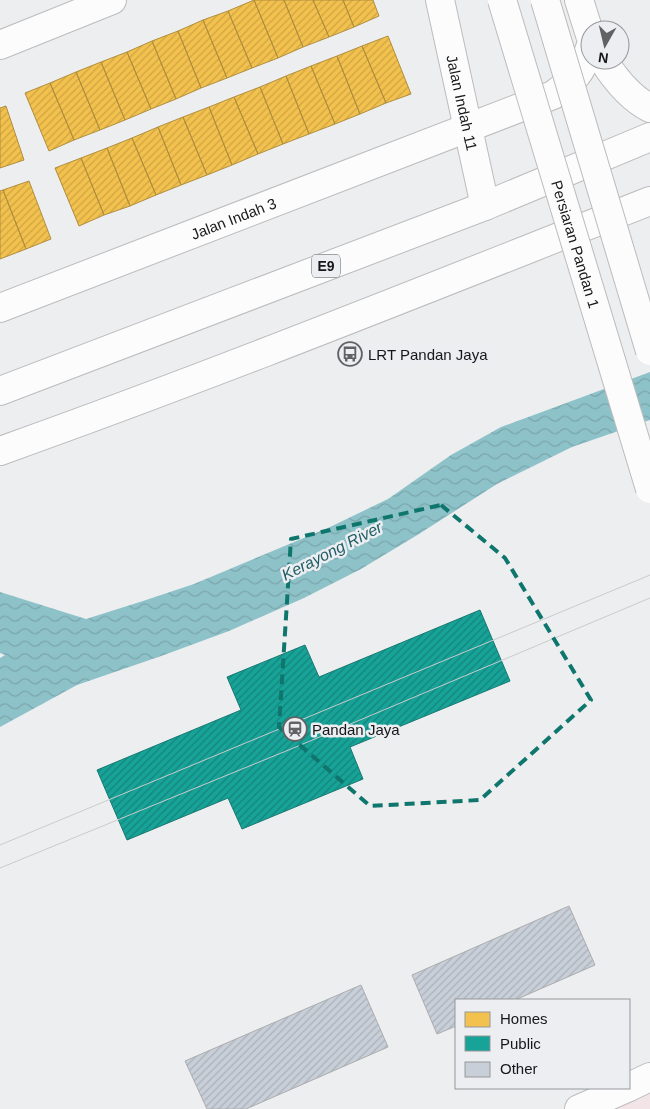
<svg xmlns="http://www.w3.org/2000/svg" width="650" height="1109" font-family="Arial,sans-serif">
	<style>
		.commercial { fill: #f2e4e7 }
		.water { fill: url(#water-waves) }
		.homes { fill: url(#homes-hatch); stroke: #b08e3e }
		.public { fill: url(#public-hatch); stroke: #177972 }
		.building { fill: url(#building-hatch); stroke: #acacad }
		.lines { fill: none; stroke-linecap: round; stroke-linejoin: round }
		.minor-casing { stroke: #bcbcbe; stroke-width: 30 }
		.tertiary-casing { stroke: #bcbcbe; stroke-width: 30 }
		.motorway-casing { stroke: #bcbcbe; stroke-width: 30 }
		.minor { stroke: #fcfcfd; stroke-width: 28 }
		.tertiary { stroke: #fcfcfd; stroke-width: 28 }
		.motorway { stroke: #fcfcfd; stroke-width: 28 }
		.tram { stroke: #cbcbcc; stroke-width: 1 }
		.tertiary-bridge-casing { stroke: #bcbcbe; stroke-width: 30; stroke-linecap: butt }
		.tertiary-bridge { stroke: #fcfcfd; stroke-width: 28 }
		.marked { fill: none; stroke: #0f766e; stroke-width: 4; stroke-dasharray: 10 6; stroke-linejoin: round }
		.labels { text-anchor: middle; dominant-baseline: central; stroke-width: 5; stroke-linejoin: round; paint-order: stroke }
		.shield { fill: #eceef1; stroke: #565859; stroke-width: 1 }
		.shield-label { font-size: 14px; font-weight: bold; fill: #161718 }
		.street-label { font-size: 15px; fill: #161718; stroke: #eceef1 }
		.poi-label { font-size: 15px; fill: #161718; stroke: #eceef1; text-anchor: start }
		.water-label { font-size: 16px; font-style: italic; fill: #1f5d64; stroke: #eceef1 }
	</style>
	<defs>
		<pattern id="water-waves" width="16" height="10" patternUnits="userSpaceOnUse" patternTransform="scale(1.25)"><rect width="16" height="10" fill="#8ec2c9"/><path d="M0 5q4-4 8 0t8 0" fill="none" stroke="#7aa6ac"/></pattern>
		<pattern id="homes-hatch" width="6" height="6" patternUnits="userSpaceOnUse" patternTransform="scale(1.25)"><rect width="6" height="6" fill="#f2c14e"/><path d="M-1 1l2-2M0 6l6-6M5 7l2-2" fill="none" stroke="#cfa543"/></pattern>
		<pattern id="public-hatch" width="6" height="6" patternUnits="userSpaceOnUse" patternTransform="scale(1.25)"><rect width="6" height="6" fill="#17a398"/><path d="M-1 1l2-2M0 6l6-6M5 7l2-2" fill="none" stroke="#14847b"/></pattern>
		<pattern id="building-hatch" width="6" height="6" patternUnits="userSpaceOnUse" patternTransform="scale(1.25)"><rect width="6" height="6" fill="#c8cfd8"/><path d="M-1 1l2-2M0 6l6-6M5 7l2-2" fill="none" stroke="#abb1b9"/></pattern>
	</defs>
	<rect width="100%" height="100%" fill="#edeef0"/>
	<path class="commercial" d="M650,1089V1109H605Z"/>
	<path class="water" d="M650,372V420L572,447L497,484L419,534L361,569L304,598L229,631L164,655L77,685L0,727V658L5,655L0,653V592L86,619L143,601L194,584L330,527L388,499L451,455L501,427Z"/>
	<path class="homes" d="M254,0L278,58L252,68L228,11Z
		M254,0H284L303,47L278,58Z
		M284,0H313L329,37L303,47Z
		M313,0H343L354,27L329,37Z
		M343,0H373L379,16L354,27Z
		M228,11L252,68L227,78L203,20Z
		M203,20L227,78L201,88L178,31Z
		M178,31L201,88L176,99L152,41Z
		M388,36L411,94L386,103L362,46Z
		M152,41L176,99L151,109L127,52Z
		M362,46L386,103L360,114L337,56Z
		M127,52L151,109L125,120L101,62Z
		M337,56L360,114L335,124L311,66Z
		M101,62L125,120L100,130L76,72Z
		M311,66L335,124L309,134L286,76Z
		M76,72L100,130L74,140L50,83Z
		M286,76L309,134L283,144L260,87Z
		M50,83L74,140L49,151L25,93Z
		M260,87L283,144L258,154L234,97Z
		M234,97L258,154L232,165L209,107Z
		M6,106L24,160L0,168V108Z
		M209,107L232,165L207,175L183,117Z
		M183,117L207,175L181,185L158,127Z
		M158,127L181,185L156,195L132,138Z
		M132,138L156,195L130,206L107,148Z
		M107,148L130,206L104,215L81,158Z
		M81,158L104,215L79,226L55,168Z
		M29,181L51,239L26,249L3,190Z
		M3,190L26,249L0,259V191Z"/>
	<path class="public" d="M480,610L510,681L350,747L363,779L242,829L228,798L127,840L97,770L241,710L227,677L305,645L319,677Z"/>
	<path class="building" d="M569,906L595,965L515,1000H456V1026L437,1034L412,975Z
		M361,985L388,1047L246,1109H207L185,1061Z"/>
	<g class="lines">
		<g class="minor-casing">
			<g id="minor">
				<path id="s1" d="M440,0L485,206"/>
				<path d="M0,45L112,0"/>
				<path id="s2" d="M0,308L553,95C575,79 581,74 590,48"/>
				<path d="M629,1087L650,1077"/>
				<path d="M579,1109L627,1088"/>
			</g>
		</g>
		<g class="tertiary-casing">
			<path id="tertiary" d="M579,0L590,35
				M603,60C615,79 630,98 650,108"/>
		</g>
		<g class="motorway-casing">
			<path id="motorway" d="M0,391L485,206L650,137
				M0,451C219,373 434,286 650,201"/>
		</g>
		<use href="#minor" class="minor"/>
		<use href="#tertiary" class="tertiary"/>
		<use href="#motorway" class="motorway"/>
		<path class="tram" d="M0,845L650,575
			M0,868L291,749L650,598"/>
		<g class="tertiary-bridge-casing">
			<g id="tertiary-bridge">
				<path id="s3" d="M502,0L650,489"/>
				<path d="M545,0L650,351"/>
			</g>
		</g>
		<use href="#tertiary-bridge" class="tertiary-bridge"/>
	</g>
	<path class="marked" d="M441,505L505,558L591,700L480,800L370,806L279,727L291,539Z"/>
	<defs>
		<g id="bus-ring" transform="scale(1.25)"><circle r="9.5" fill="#eceef1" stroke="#616264" stroke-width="1.5"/><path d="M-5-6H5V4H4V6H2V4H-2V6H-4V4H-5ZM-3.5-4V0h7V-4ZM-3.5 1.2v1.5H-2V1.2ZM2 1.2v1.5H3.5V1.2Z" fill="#616264"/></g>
		<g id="station-ring" transform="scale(1.25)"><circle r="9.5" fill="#eceef1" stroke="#616264" stroke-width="1.5"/><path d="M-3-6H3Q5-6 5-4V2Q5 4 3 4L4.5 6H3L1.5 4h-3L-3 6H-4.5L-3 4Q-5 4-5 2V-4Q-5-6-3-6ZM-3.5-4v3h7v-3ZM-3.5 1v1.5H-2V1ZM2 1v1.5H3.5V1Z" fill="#616264"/></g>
	</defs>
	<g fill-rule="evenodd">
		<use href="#bus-ring" x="350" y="354"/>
		<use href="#station-ring" x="295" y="729"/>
	</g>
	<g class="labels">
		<rect class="shield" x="312" y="254.5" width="28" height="23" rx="4"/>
		<g class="shield-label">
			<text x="326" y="266">E9</text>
		</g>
		<g class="street-label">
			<text stroke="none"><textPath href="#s1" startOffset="105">Jalan Indah 11</textPath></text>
			<text stroke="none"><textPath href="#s2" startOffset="250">Jalan Indah 3</textPath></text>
			<text stroke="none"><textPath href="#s3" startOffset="255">Persiaran Pandan 1</textPath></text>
		</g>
		<g class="poi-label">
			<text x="368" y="354">LRT Pandan Jaya</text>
			<text x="312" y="729">Pandan Jaya</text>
		</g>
		<g class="water-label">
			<text transform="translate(332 551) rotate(-27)">Kerayong River</text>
		</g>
	</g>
	<rect x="455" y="999" width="175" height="90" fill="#eceef1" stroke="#96989a"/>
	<rect x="465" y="1012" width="25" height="15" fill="#f2c14e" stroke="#96989a"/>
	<text x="500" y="1024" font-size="15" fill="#161718">Homes</text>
	<rect x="465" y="1036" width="25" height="15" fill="#17a398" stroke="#96989a"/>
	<text x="500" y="1049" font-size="15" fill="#161718">Public</text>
	<rect x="465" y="1062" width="25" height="15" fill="#c8cfd8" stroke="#96989a"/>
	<text x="500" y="1074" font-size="15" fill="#161718">Other</text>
	<g transform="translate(605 45) rotate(188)"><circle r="24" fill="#eceef1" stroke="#96989a"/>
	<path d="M0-4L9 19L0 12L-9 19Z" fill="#616264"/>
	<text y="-8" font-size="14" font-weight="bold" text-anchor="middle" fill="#161718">N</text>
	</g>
</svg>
